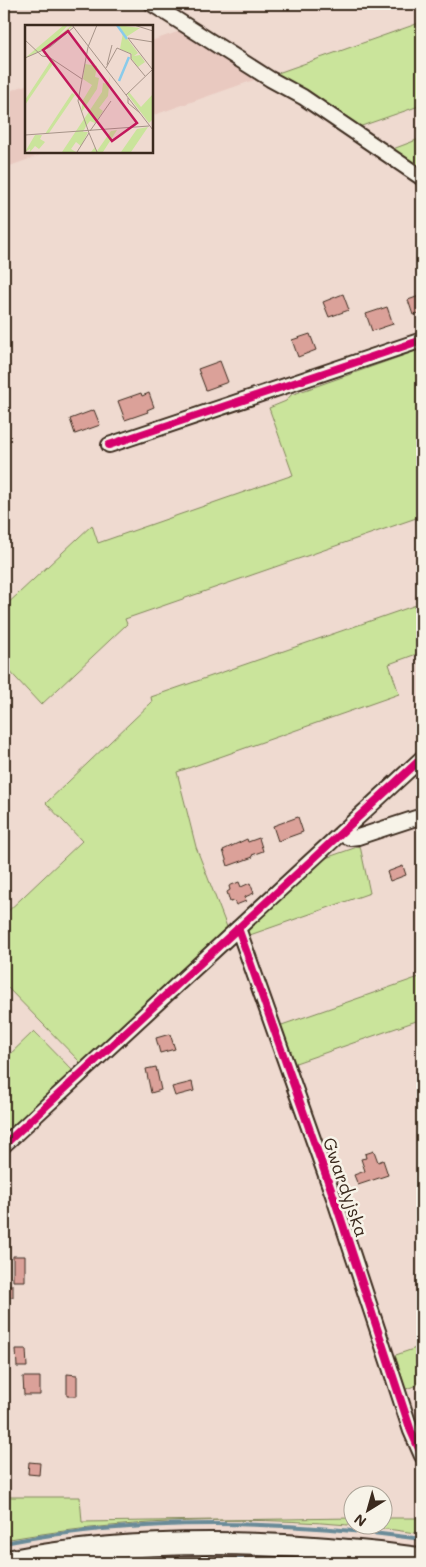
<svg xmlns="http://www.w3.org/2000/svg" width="426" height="1567" font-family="Mali,sans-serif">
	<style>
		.built { fill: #e9c9c0 }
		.green { fill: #cae49b; stroke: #82875c }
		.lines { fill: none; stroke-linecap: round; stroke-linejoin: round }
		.stream { stroke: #6a8b98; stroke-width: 4 }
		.building { fill: #dba199; stroke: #3b2a1e }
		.street-casing { stroke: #3b2a1e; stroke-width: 18 }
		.primary-casing { stroke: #3b2a1e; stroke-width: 25 }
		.street { stroke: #f7f3e8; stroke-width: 14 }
		.primary { stroke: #f7f3e8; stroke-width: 21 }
		.cycleway-casing { stroke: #f7f3e8; stroke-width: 11 }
		.cycleway { stroke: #d6006c; stroke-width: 8 }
		.labels { text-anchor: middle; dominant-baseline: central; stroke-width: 5; stroke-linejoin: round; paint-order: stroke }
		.street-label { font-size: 18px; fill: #3b2a1e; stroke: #f7f3e8 }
		.inset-river { fill: none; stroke: #89cbea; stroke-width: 2.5 }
		.inset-road { fill: none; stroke: #a79489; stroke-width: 1 }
		.view { fill: #c2185b; fill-opacity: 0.15; stroke: #c2185b; stroke-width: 2.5 }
		.inset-edge { fill: none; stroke: #3b2a1e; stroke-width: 2.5 }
	</style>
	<rect width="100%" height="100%" fill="#efdad0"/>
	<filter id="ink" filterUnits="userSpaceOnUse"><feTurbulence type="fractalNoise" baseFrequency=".02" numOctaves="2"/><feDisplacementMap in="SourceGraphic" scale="10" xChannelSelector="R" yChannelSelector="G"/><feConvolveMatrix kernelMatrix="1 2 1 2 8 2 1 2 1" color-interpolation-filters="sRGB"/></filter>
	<g filter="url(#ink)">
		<path class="built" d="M186,29L263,77L151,116V41Z
			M26,85V151H52L4,168V93Z"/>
		<path class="green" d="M422,22V105L353,129L275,74Z
			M422,138V169L393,149Z
			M422,349V516L125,619L127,624L41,705L4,665V607L92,525L98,543L293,475L269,408L286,401L291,395Z
			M422,603V652L389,664L399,694L177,772L196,847L227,927L81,1063L4,984V915L82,841L46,803L152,702L151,697Z
			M360,846L370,893L247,936L245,927L317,861Z
			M422,976V1019L290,1065L276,1027Z
			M34,1031L73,1071L4,1135V1060Z
			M422,1346V1383L401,1391L390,1357Z
			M4,1497H80L82,1522L353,1518L354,1524H384V1518H422V1534C290,1513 135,1517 4,1540Z"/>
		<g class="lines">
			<path class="stream" d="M4,1543C141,1517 284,1520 422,1539
				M107,1563C173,1558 238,1559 304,1563"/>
		</g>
		<path class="building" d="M343,294L349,310L329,317L323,302Z
			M422,295V312L413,315L408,300Z
			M387,307L393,324L372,331L366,314Z
			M310,334L316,350L298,357L292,340Z
			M220,361L228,382L206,390L198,369Z
			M141,393L142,396L149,393L154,407L147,410L148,412L125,420L118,401Z
			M94,410L100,425L75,434L70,419Z
			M298,817L303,832L278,841L273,826Z
			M259,838L263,851L252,855L253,857L228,866L223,850L247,839L248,842Z
			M403,866L406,875L390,881L387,872Z
			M239,882L241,887L250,883L254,893L245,897L246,901L236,905L234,901L230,902L227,892L230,890L229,886Z
			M170,1034L175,1049L160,1053L156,1038Z
			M156,1067L161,1090L151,1093L146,1069Z
			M192,1082L194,1091L175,1096L172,1087Z
			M374,1151L378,1162L383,1160L388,1175L358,1185L354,1175L365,1171L361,1159L366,1158L365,1154Z
			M13,1256H25V1281H13Z
			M4,1285H13V1297H4Z
			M16,1349H26L27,1367H17Z
			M67,1374L77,1375V1396H67Z
			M23,1377H40V1395H24Z
			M29,1462L40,1463L39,1475L28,1474Z"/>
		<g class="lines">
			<g class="street-casing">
				<path id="street" d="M152,4L270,79L303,97L422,178
					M109,445L422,340
					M340,834L350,838L358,837L422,816
					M238,928L334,1198L411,1431L422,1456
					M4,1145L422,758"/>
			</g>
			<g class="primary-casing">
				<path id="primary" d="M4,1562C141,1536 285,1540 422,1559"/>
			</g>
			<use href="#street" class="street"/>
			<use href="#primary" class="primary"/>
			<g class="cycleway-casing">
				<path id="cycleway" d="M109,445L422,340
					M238,928L334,1198L411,1431L422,1456
					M4,1145L422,758"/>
			</g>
			<use href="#cycleway" class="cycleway"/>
		</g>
	</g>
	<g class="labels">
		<g class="street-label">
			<text transform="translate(346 1187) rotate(71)">Gwardyjska</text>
		</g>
	</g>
	<g transform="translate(25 25)">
		<rect width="128" height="128" fill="#efdad0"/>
		<path d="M39,0H43L33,11L46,1L47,2L15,26L0,33ZM92,0L115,3L101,12L113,28L109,31L115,30L120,37L113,42L106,33L107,29L95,24L98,8ZM27,34L30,36L0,80V75ZM60,39L72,41L70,52L74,53L72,64L56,88L58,75L67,60L58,54ZM85,51L83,71L74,83L78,86L70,98L65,96L61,101L58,107H63L56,121L51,117L46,124L51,127H37L77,67L78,58L83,59ZM104,67L116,82L127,70V95L124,98L102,69ZM47,68L50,70L24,108L20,109ZM123,102L106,127H96L112,104ZM92,105L78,127H66L70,122L72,126L86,106ZM10,110H17L15,114L20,117L14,124L10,121L5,127V124L0,127Z" fill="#cae49b"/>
		<path class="inset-river" d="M92,0L102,14M94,56L104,32"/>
		<path class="inset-road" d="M47,0L128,105M109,0L128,6M0,15L17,31L24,32L57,54M0,33L25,22L49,2M82,40L87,20M81,43L92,23L106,29V34L120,51M127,44L103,13L128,17M101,70L128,44M103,73V78L115,88M65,106L86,76M64,108L72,127M0,110L124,101M52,127L64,108L53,76L63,22L72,0"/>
		<path class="view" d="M43,6L112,98L87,116L18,25Z"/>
		<rect width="128" height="128" class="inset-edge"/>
	</g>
	<rect width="426" height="1567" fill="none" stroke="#f7f3e8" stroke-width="20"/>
	<rect x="10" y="10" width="406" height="1547" fill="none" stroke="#3b2a1e" stroke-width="2" filter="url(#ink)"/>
	<g transform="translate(368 1510) rotate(217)"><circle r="24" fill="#f7f3e8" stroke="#aca397"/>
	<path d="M0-4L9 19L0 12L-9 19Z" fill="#3b2a1e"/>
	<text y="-8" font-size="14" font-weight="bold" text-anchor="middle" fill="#3b2a1e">N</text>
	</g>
</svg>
